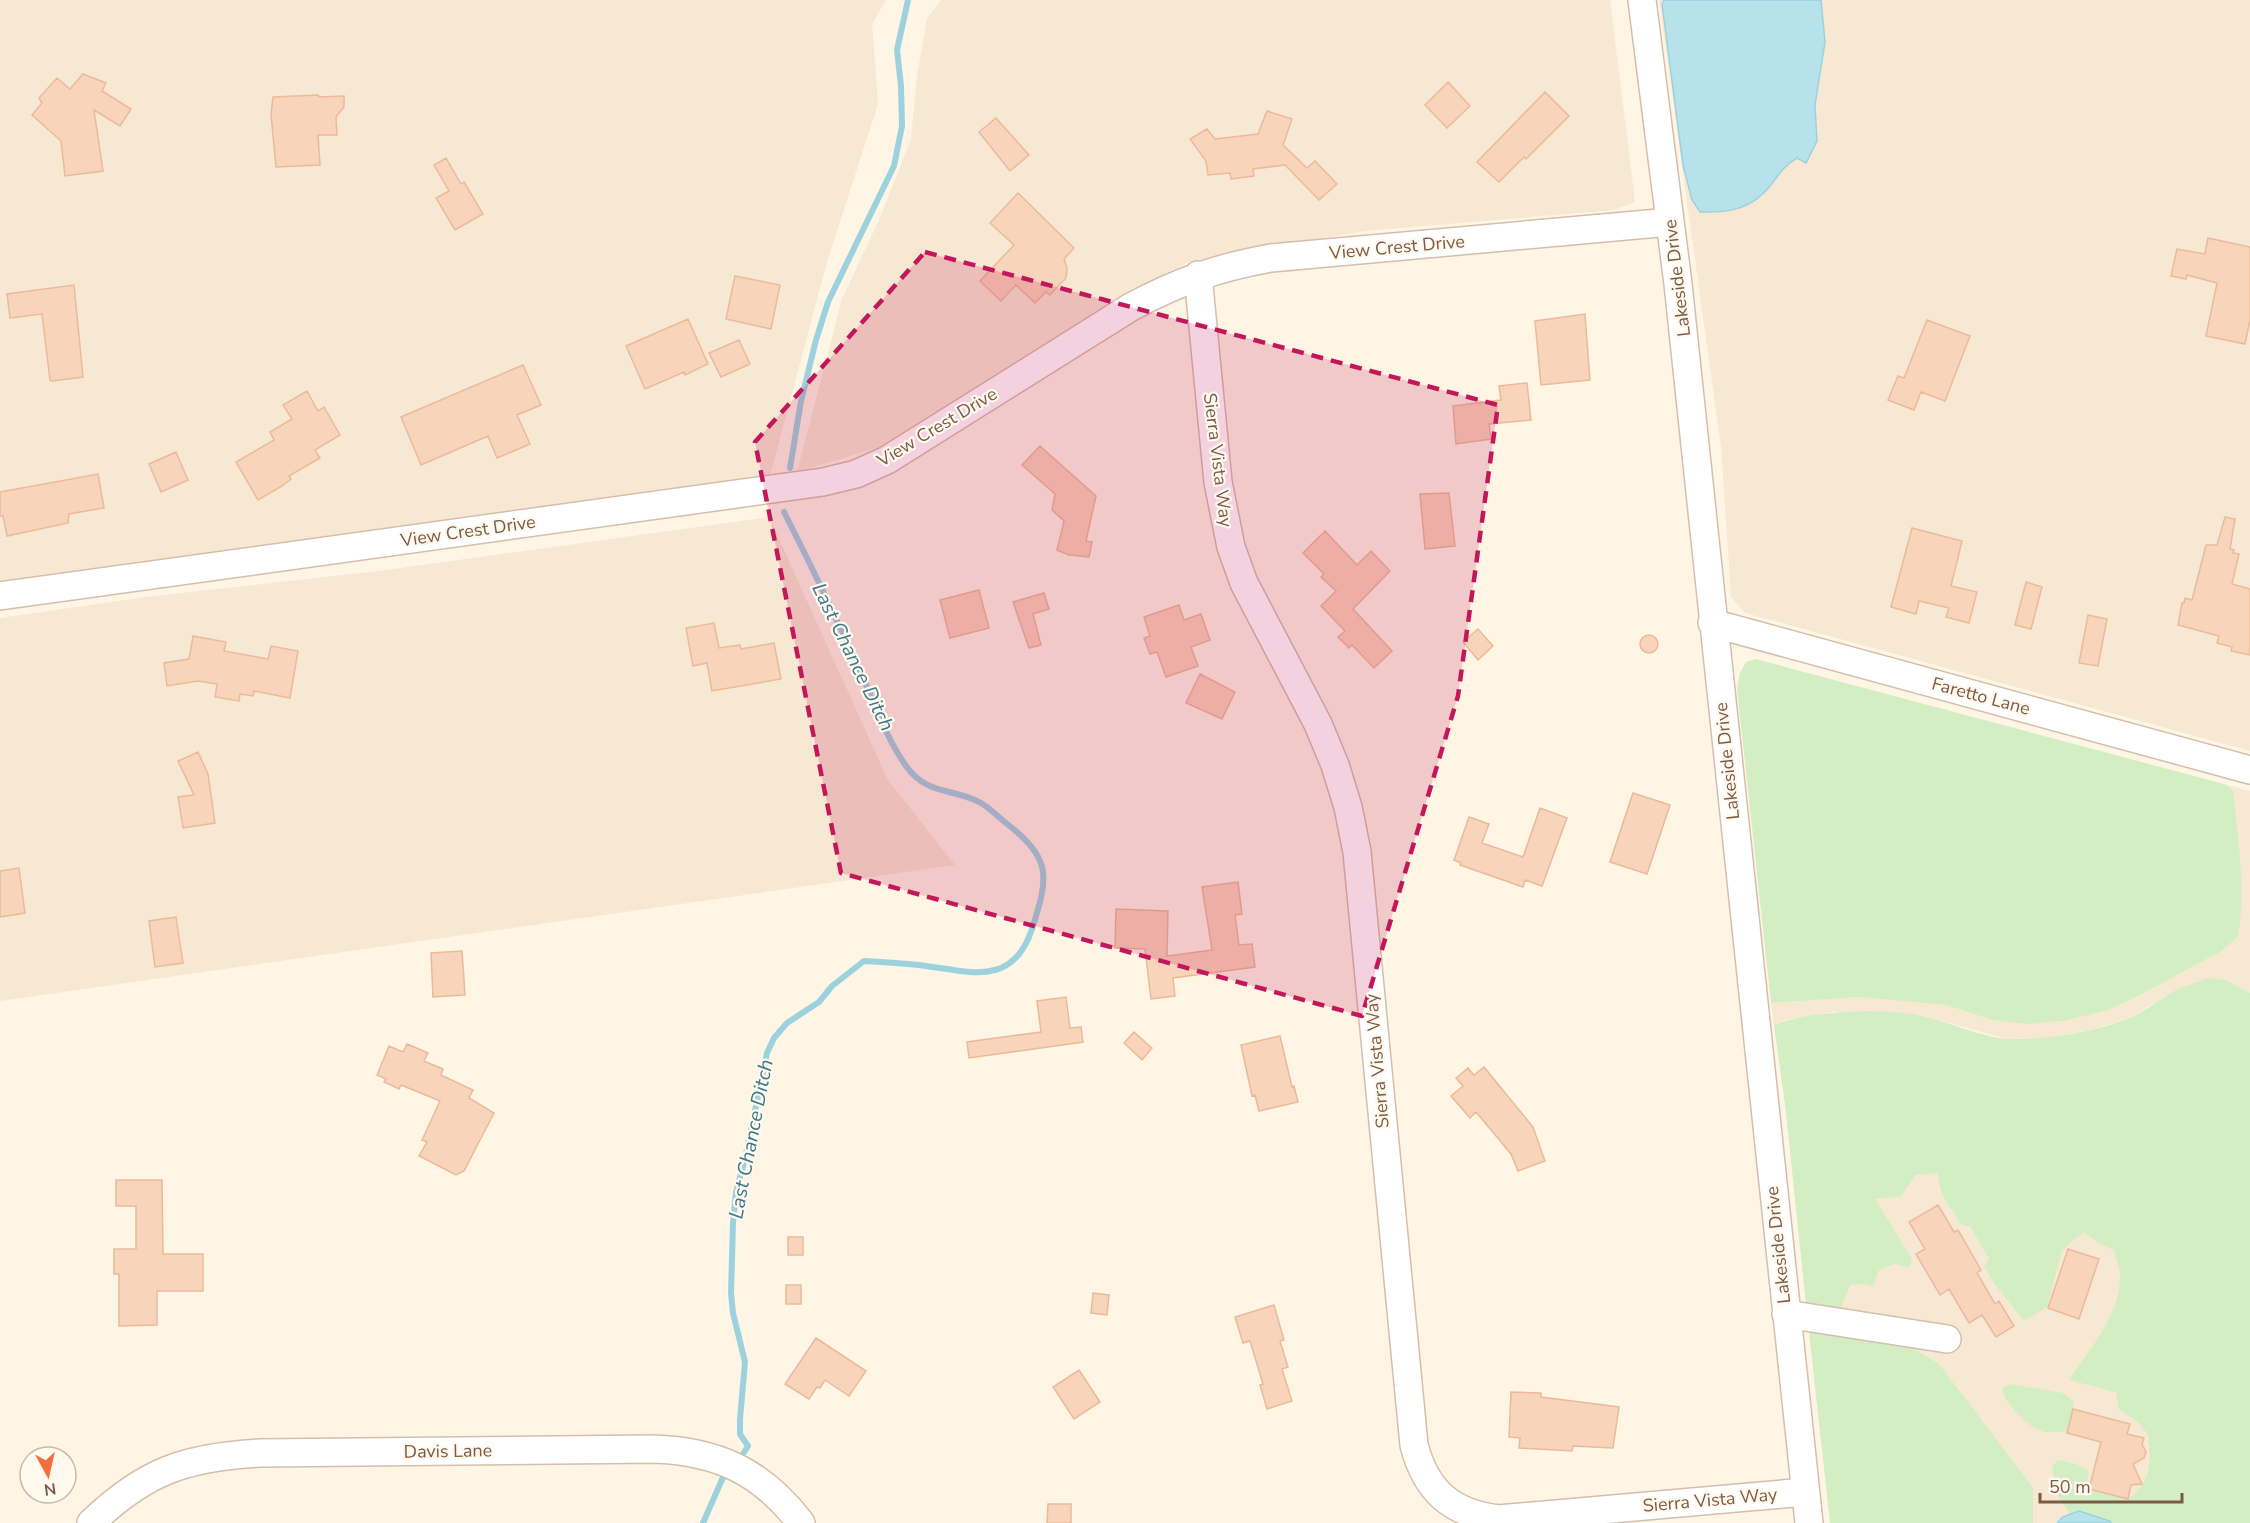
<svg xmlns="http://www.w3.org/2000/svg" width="2250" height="1523" font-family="'Nunito Sans',sans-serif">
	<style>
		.residential { fill: #f7e8d3 }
		.green { fill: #d2eec2 }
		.water { fill: #b7e2eb; stroke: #9cd2de; stroke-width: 1.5 }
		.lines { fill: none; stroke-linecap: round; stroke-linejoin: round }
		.stream { stroke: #9cd2de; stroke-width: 6 }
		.building { fill: #f7d4ba; stroke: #ebba99; stroke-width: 1.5 }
		.minor-casing { stroke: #d4bfac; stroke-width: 30 }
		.minor { stroke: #fff; stroke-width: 27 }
		.marked { fill: #c2185b; fill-opacity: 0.2; stroke: #c2185b; stroke-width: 4.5; stroke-dasharray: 12 8; stroke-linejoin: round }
		.labels { text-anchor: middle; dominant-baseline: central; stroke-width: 4.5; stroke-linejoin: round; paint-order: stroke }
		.street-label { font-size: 18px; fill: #7b5b47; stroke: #fff9ee }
		.water-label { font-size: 20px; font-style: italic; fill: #3b7a89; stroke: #fff9ee }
	</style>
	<rect width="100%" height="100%" fill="#fef5e5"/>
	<path class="residential" d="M0,0H886L872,24L878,104L827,262L769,480L0,583Z
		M941,0H1610L1635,202L1614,210L1365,231L1191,261L1123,294L1021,362L883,446L797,472L842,299L879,220L911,139L917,76L927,18Z
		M1659,0H2250V751L1745,613L1731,597L1721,447Z
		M769,517L888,780L955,865L0,1001V618L146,597L379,571Z
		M2224,784L2250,791V993L2226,980L2179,989L2129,1018L2091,1030L2046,1038L2007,1039L1924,1016L1888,1013L1832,1012L1785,1020L1774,1025L1771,1003L1859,997L1946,1005L1992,1020H2068L2109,1010L2140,995L2220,952L2238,937L2233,790Z
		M1786,1112L2181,1240L2149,1523H2033V1488L1901,1341L1809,1332Z"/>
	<path class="green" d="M1756,659L2224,784L2233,790C2238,838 2246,889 2238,937L2220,952L2140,995L2109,1010L2068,1020L2029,1024L1992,1020L1946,1005L1859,997L1771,1003L1737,688L1740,673L1746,662Z
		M2208,978L2226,980L2250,993V1523H2111L2110,1521L2079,1511L2071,1514L2059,1498L2052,1467L2058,1460L2076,1464L2089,1471L2086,1487L2129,1498C2146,1486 2152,1468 2149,1448C2149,1444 2149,1438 2147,1434C2142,1423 2128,1416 2119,1409L2116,1392L2069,1380C2090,1348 2121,1315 2120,1274C2119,1266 2116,1258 2114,1250L2097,1242L2084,1232L2062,1250L2047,1307L2024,1321L1996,1286L1984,1267L1989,1259L1970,1226H1963C1950,1207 1939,1196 1938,1173L1916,1175L1901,1196L1875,1199L1912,1259L1910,1267L1894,1264L1879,1270L1873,1286L1864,1284L1850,1285L1841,1308L1806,1304L1786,1112L1774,1025C1809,1010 1890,1007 1927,1017C1951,1023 1987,1039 2011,1039C2050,1039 2090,1033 2127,1019C2145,1012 2161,998 2178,989C2188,985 2198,982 2208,978Z
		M1809,1332L1901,1341L1939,1364L2033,1488V1523H1830Z
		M2009,1384L2063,1393L2073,1401L2074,1410L2069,1431C2062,1431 2052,1433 2045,1432C2030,1429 2005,1404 2002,1389Z"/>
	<path class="water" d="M1664,0H1821L1825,42L1815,105L1817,141L1806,163L1797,158C1785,165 1779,174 1771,185C1752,209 1730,213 1700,212L1692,200L1683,165L1662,4Z
		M2079,1511L2110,1521L2111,1523H2057L2063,1517Z"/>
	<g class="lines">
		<path class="stream" d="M790,468L801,401L816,340L828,302L894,166L902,126L901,86L897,50L908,0
			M743,1454L748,1446L740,1434V1419L745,1362L733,1313L731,1293L733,1223L736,1192L745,1159L767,1053L774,1038L787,1023L819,1002L832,986L864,961C882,962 900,963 918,965C966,970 1012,990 1032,929C1049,876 1052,859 1006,823C997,816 987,805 977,801C949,788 926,794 906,766C885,736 873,700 859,668C835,616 810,563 784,512
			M703,1523L724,1475"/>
	</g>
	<path class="building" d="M83,74L106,83L102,91L131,109L120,126L94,110L103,171L65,176L61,141L32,115L42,103L39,98L57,78L70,89Z
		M1448,82L1470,106L1447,128L1425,105Z
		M1545,92L1569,116L1526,159L1524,157L1499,182L1477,162Z
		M318,95L319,97L344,96V107L336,117L337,135H318L320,165L276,167L271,114L273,97Z
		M1267,111L1292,119L1283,145L1307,168L1315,161L1337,184L1319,200L1285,165L1253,169L1254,176L1231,179L1230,173L1208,175L1206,161L1190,139L1207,129L1215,139L1258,134Z
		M996,118L1029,155L1010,171L979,132Z
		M446,158L461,184L464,182L483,214L455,230L436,198L449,191L434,165Z
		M1018,193L1074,248L1064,259L1067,268L1066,278L1050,295L1046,292L1035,303L1016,285L1001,301L980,281L1014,245L990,223Z
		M2208,238L2250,247V320L2245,344L2206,336L2217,283L2187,275L2186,279L2171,276L2177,249L2205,254Z
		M735,276L780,285L771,329L726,319Z
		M74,285L83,377L52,381L50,380L42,314L10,318L7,294Z
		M1585,314L1590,380L1541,385L1535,321Z
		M688,319L708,364L685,375L684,372L645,389L626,346Z
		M1927,320L1970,336L1945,401L1921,392L1914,410L1888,400L1898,376L1904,378Z
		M739,340L750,364L721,377L709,353Z
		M523,365L541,405L517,415L530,444L497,458L488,436L421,465L401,417Z
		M1527,383L1531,420L1489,424L1491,439L1456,444L1453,406L1501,400L1499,386Z
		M307,391L318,411L324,407L340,435L315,450L320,458L289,476L291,479L282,486L258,500L236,462L274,440L270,432L292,419L283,405Z
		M1040,446L1096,496L1086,541L1092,542L1089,557L1069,555L1057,550L1064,521L1052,510L1055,494L1022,465Z
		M176,452L188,480L161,492L149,464Z
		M98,474L104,508L69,514L68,523L7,536L3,516H0V492Z
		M1449,493L1455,546L1425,549L1420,494Z
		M2225,517L2235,519L2230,549L2234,550L2233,553L2239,554L2232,584L2250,589V655L2231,651L2232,647L2217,643L2219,636L2178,625L2182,603H2184L2185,598L2192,600L2206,545H2217Z
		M1912,528L1962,541L1951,586L1977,592L1969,623L1946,617L1949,608L1919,601L1916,614L1891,607Z
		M1325,531L1357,565L1371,551L1390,571L1353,609L1392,651L1374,668L1352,645L1349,648L1338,637L1345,631L1321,606L1336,591L1321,577L1324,574L1303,553Z
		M2026,582L2042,587L2031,629L2015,625Z
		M979,590L989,628L950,638L940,600Z
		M1044,593L1049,609L1033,614L1041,645L1029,648L1013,602Z
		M1179,605L1184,620L1201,614L1210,640L1191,647L1198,666L1166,677L1157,652L1150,654L1144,638L1150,636L1144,617Z
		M2088,615L2107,619L2098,666L2079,663Z
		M714,623L719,648L740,645L741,649L774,643L781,679L712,691L707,663L693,666L686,628Z
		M1478,629L1493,646L1478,660L1463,642Z
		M1640 644a9 9 0 1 1 18 0a9 9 0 1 1-18 0Z
		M193,636L226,642L224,651L268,659L271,646L298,651L290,698L254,691L253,696L240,694L239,701L215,697L217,684L198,681L167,686L164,663L189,659Z
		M1200,674L1235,692L1222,719L1186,703Z
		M198,752L208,774L215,823L183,828L178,797L194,795L178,761Z
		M1633,793L1670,805L1647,874L1610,862Z
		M1540,808L1567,818L1542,886L1525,880L1523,887L1460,865L1461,863L1454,860L1469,817L1489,824L1482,843L1523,857Z
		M19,868L25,913L0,917V871Z
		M1238,882L1242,914L1235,915L1239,945L1252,944L1255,967L1173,978L1175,996L1151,999L1145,949L1115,948L1116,909L1168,911L1167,956L1212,950L1202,887Z
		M176,917L183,963L155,967L149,921Z
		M462,951L465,995L433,997L431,953Z
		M1066,997L1070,1028L1081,1027L1083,1042L969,1058L967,1042L1041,1032L1037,1001Z
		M1134,1032L1152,1048L1142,1060L1124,1043Z
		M1280,1036L1292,1087L1294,1086L1298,1102L1259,1111L1255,1095L1252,1096L1241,1045Z
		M407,1044L428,1053L424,1061L443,1069L441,1075L473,1090L469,1098L494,1113L464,1171L456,1175L419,1156L427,1142L422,1140L440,1101L401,1085L399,1089L384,1082L386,1079L377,1075L389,1046L403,1052Z
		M1484,1067L1533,1127L1545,1161L1518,1171L1511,1154L1476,1112L1470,1118L1451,1096L1463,1086L1456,1078L1468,1068L1474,1075Z
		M116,1180H162L163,1254H203V1291H157V1325L119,1326V1274H114V1249H136V1206H116Z
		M1938,1205L1954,1232L1958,1230L1981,1270L1977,1273L1995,1304L1999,1301L2014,1326L1996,1337L1982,1315L1969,1323L1949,1289L1940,1295L1916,1254L1925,1249L1909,1222Z
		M788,1237H803V1255H788Z
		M2068,1249L2099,1259L2079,1319L2048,1308Z
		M786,1285H801V1304H786Z
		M1093,1293L1109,1295L1107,1315L1091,1313Z
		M1274,1305L1284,1340L1280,1341L1288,1367L1282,1369L1292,1401L1267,1409L1260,1385L1263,1384L1250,1341L1243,1343L1235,1317Z
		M816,1338L866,1371L849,1396L825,1380L820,1388L817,1387L809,1399L785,1384Z
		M1079,1370L1100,1402L1074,1419L1053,1387Z
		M1511,1392L1541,1393V1397L1619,1407L1613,1448L1573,1446L1572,1451L1519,1448L1520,1438L1509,1437Z
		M2073,1409L2130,1424L2127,1434L2144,1438L2142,1444L2146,1452L2144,1458L2133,1464L2142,1484L2131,1485L2128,1499L2089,1489L2101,1442L2067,1433Z
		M1048,1504H1071V1523H1047Z"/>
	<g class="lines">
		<g class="minor-casing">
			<path id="minor" d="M1642,0L1678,284L1809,1523
				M1198,275L1218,482L1231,547L1244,583L1318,724L1335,765L1348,807L1357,852L1414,1445C1426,1491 1451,1513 1498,1519L1805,1492
				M0,596L823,482L856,474L887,460L1131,307C1180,281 1216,268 1271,258L1670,222
				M1712,623L2250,770
				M1786,1314L1947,1339
				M91,1523C145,1471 186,1457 260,1453L653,1449C717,1451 761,1471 801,1523"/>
		</g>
		<use href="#minor" class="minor"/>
	</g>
	<path class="marked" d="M925,252L1498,405L1458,696L1362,1016L841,873L755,442Z"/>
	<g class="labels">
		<g class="street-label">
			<text transform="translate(1397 247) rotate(-5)">View Crest Drive</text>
			<text transform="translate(1677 278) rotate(-97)">Lakeside Drive</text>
			<text transform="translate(937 427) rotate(-31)">View Crest Drive</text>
			<text transform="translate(1218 460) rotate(83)">Sierra Vista Way</text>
			<text transform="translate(468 531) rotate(-8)">View Crest Drive</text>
			<text transform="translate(1981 696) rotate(15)">Faretto Lane</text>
			<text transform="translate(1727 761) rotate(-96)">Lakeside Drive</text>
			<text transform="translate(1377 1061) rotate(-95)">Sierra Vista Way</text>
			<text transform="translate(1778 1245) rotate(-96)">Lakeside Drive</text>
			<text transform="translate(448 1451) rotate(-1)">Davis Lane</text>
			<text transform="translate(1710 1500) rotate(-5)">Sierra Vista Way</text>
		</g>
		<g class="water-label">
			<text transform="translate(853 657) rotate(64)">Last Chance Ditch</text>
			<text transform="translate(751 1139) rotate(-79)">Last Chance Ditch</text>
		</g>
	</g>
	<g transform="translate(48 1475) rotate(172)"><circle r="28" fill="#fff9ee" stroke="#cabaab" stroke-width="1.5"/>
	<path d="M0-4.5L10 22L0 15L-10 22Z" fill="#f56c3e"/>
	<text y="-9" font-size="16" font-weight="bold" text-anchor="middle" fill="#7b5b47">N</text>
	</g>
	<path d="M2040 1493v9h142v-9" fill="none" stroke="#7b5b47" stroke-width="3"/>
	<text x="2049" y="1493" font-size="18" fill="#7b5b47" stroke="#fff9ee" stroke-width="4.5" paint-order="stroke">50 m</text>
</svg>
